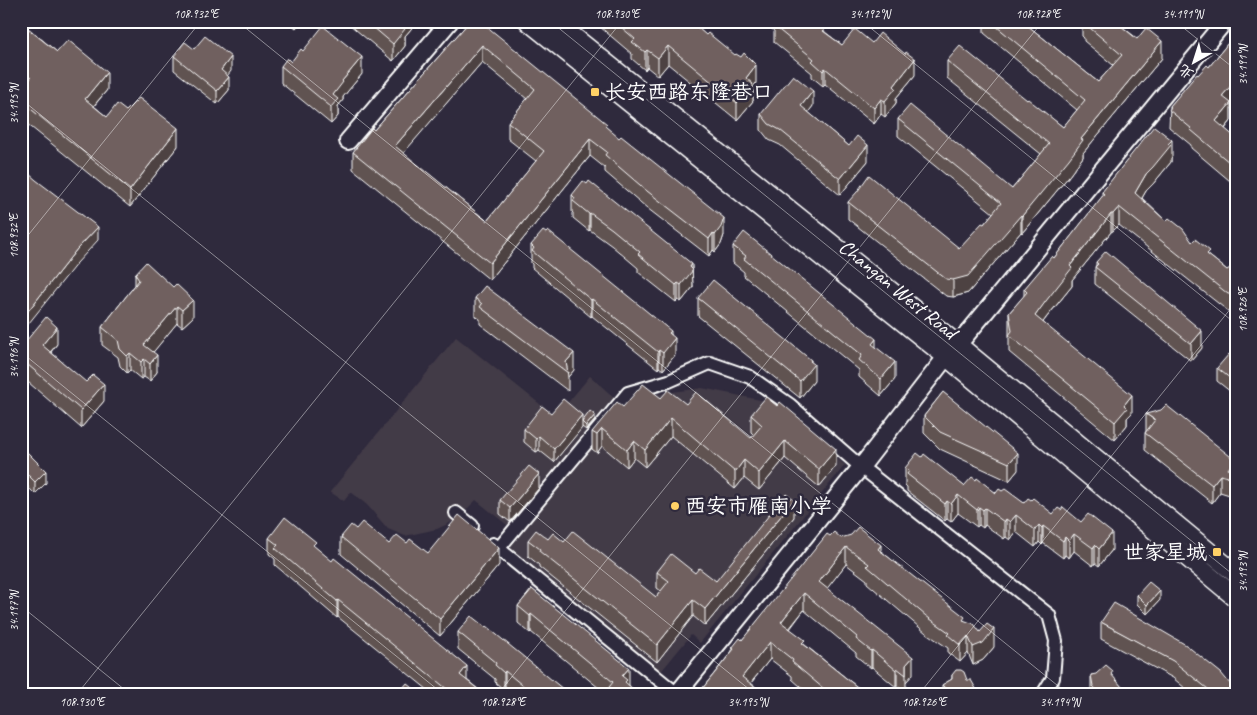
<svg xmlns="http://www.w3.org/2000/svg" width="1257" height="715" font-family="Caveat,'LXGW WenKai TC',sans-serif">
	<style>
		.built { fill: #423a47 }
		.lines { fill: none; stroke-linecap: round; stroke-linejoin: round }
		.minor-casing { stroke: #fff; stroke-width: 16 }
		.tertiary-casing { stroke: #fff; stroke-width: 20 }
		.secondary-casing { stroke: #fff; stroke-width: 21 }
		.minor { stroke: #2f2a3d; stroke-width: 12 }
		.tertiary { stroke: #2f2a3d; stroke-width: 16 }
		.secondary { stroke: #2f2a3d; stroke-width: 18 }
		.wall { fill: #605351; stroke: #fff; fill-rule: evenodd }
		.shaded-wall { fill: #4e4342; stroke: #fff }
		.building { fill: #70605e; stroke: #fff; fill-rule: evenodd }
		.ticks { fill: none; stroke: #fff; stroke-width: 1; stroke-opacity: 0.45 }
		.poi-dot { fill: #ffd166; stroke: #2f2a3d; stroke-width: 2 }
		.labels { text-anchor: middle; dominant-baseline: central; stroke-width: 5; stroke-linejoin: round; paint-order: stroke }
		.poi-label { font-size: 21px; fill: #fff; stroke: #2f2a3d; text-anchor: start }
		.street-label { font-size: 21px; fill: #fff; stroke: #2f2a3d }
		.neatline { fill: none; stroke: #fff; stroke-width: 2 }
		.ticks-label { font-size: 12px; text-anchor: middle; fill: #fff }
	</style>
	<rect width="100%" height="100%" fill="#2f2a3d"/>
	<filter id="ink" filterUnits="userSpaceOnUse"><feTurbulence type="fractalNoise" baseFrequency=".02" numOctaves="2"/><feDisplacementMap in="SourceGraphic" scale="10" xChannelSelector="R" yChannelSelector="G"/><feConvolveMatrix kernelMatrix="1 2 1 2 8 2 1 2 1" color-interpolation-filters="sRGB"/></filter>
	<g filter="url(#ink)">
		<path class="built" d="M456,337L556,417L590,376L618,401L512,529L476,500L456,520L437,529L405,536L388,529L367,505L351,492L344,501L330,492Z
			M702,388L765,401L845,465L700,643L691,635L659,674L504,548L613,414L643,396Z"/>
		<g class="lines">
			<g class="minor-casing">
				<path id="minor" d="M456,513L472,526
					M493,544L677,694
					M499,548L628,393L669,381L710,363L750,377L790,405L861,467L1049,615L1056,641L1053,678L1043,694"/>
			</g>
			<g class="tertiary-casing">
				<path id="tertiary" d="M348,141L450,21
					M677,694L861,467L946,357L958,345L1225,21"/>
			</g>
			<g class="secondary-casing">
				<path id="secondary" d="M528,21L948,358L1236,598
					M554,21L958,345L1236,574"/>
			</g>
			<use href="#minor" class="minor"/>
			<use href="#tertiary" class="tertiary"/>
			<use href="#secondary" class="secondary"/>
		</g>
		<path class="wall" d="M21,21H28L27,27L57,52L107,90L94,106L107,117L126,111L178,146L130,207L21,119V90L22,89L21,88Z
			M287,21H302L296,28Z
			M349,21H425L421,26L417,22L405,36V46L393,61L349,24Z
			M470,21L607,128L724,235L721,244L715,252L713,250L709,256L647,208L605,172V168L590,156L490,280L353,169V152L374,130ZM482,62L527,99L508,122V139L536,161L487,221L403,153Z
			M593,21H657L663,26L698,28L756,83L753,87V101L737,120L668,64L658,76L647,67L645,70L632,59V54Z
			M763,21H827L822,27L825,32L842,45L872,43L915,75L896,98V103L885,117L881,114L874,124L825,84L823,86L812,77V73L774,42V31Z
			M984,21H1022L1098,82L1113,65L1084,41V38L1082,36V21H1115L1162,58L1083,153V157L1069,176L1022,233L1021,232L968,293L953,297L946,296L848,219V202L959,248L984,224L993,213L898,136V119L1012,189L1041,154L947,78V61L1027,100L1063,127L1077,110L984,33Z
			M1236,33V97L1231,103V121L1225,129L1236,138V186L1191,148V145L1169,127L1170,106L1198,75L1209,67Z
			M194,49L231,71L227,75L229,90L217,104L174,70V56Z
			M303,51L362,74L343,97V100L338,106V116L331,124L281,83V66L291,62Z
			M813,106L808,112L849,146L868,161L840,195L780,145L769,140L761,130V114Z
			M1172,157L1171,158V162L1153,184L1146,191L1142,198L1166,221L1227,270L1236,272V308L1231,312L1228,311L1119,225L1113,231L1111,232L1072,280V286L1043,322L1132,413L1127,418V425L1115,440L1009,352V313L1024,296V289L1054,258L1102,197V192Z
			M572,195L692,269L693,287L681,302L678,300L676,302L638,272V268L612,246L590,230L589,231L573,218V213L572,212Z
			M531,245L671,334L675,355L663,370L659,367L658,369L592,316L591,317L532,268V264L531,263Z
			M733,246L876,347L895,379L881,396L859,377V370L744,276V272L733,263Z
			M1096,262L1202,348L1191,361L1095,284V267L1096,265Z
			M135,274L193,317L182,327L177,323L153,352L157,372L150,381L144,377L141,379L130,370L127,373L120,366L118,357L102,345V327L135,285Z
			M475,298L574,370L568,377V391L480,324V319L475,316Z
			M698,298L814,381L800,398L698,316Z
			M57,344L51,352L104,401L81,428L21,376V347Z
			M1236,359V396L1217,381V368Z
			M943,392L1018,470L1009,481L940,449L924,433V416Z
			M661,398L686,404L751,438L754,435L751,432V415L836,466L819,487L785,458L759,490L744,478L735,489L671,436L645,467L634,458L627,467L602,446L597,453L592,449V432L623,407Z
			M551,413L582,421L595,420L586,430L582,427L554,462L539,450L536,452L524,442V429Z
			M1146,414L1235,477L1236,497L1220,492L1212,503L1145,450V433L1146,431Z
			M21,446L46,483L35,494L21,480Z
			M922,457L964,486L976,480L996,493L1002,491L1024,503L1053,514L1112,550L1099,566L1095,563L1093,566L1074,551L1069,558L1065,555L1063,558L1043,543L1042,545L1039,542L1035,547L1016,532L1010,540L1006,537L1004,539L985,525L983,528L979,525L977,527L958,513L951,522L947,519L945,521L907,491V487L905,485V468Z
			M539,488L510,522L500,514V500Z
			M794,517L705,626L693,616L657,662L539,567V565L528,556V540L548,539L564,542L656,597L661,591L657,588V572L695,573L716,581Z
			M356,529L389,544L407,543L428,553L499,565L440,636L341,554V537Z
			M830,536L841,538L881,551L965,621L994,647L983,660L973,665L968,653L960,662L948,653V648L926,633L867,583V580L846,564L827,588L913,674L906,682V692L897,686L896,687L872,667L871,668L856,656V653L804,610L790,629L805,645L866,694H809L792,679V676L770,659L751,683L764,694H698L732,651V648L742,640Z
			M269,538L316,548L467,680L484,694H433L338,617L337,618L275,565V559L269,554Z
			M532,589L629,685L633,694L605,693L531,632L530,633L518,623V606Z
			M1137,595L1160,600L1147,614L1137,604Z
			M1101,622L1236,694H1192L1173,678L1101,639Z
			M458,632L569,694H512L505,689L504,690L495,682V679L458,649Z
			M952,675L967,680L979,694H942V685L952,679Z
			M1091,675L1113,677L1128,694H1091Z"/>
		<path class="shaded-wall" d="M21,21H28V26L21,34Z
			M296,21H302L296,28Z
			M404,21H417V22L405,36V46L393,61V44L400,25Z
			M421,21H425L421,26Z
			M689,21H703L689,38Z
			M815,21H827L815,36Z
			M1162,41V58L1083,153V157L1069,176L1022,233V216L1081,139Z
			M482,45V62L395,163V146Z
			M668,46V64L658,76V58Z
			M647,50V67L645,70V52Z
			M231,57V71L221,84V70Z
			M362,57V74L343,97V100L338,106V116L331,124V107L333,95L342,81Z
			M915,59V75L896,98V103L885,117V101L894,86Z
			M756,65V83L753,87V101L737,120V103L746,78Z
			M825,68V84L823,86V71Z
			M107,72V90L85,116V99Z
			M229,77V90L217,104V91Z
			M1236,80V97L1222,113V96Z
			M813,91V106L801,122V106Z
			M881,99V114L874,124V108Z
			M1231,103V121L1216,139V121Z
			M178,128V146L130,207V190Z
			M590,139V156L490,280V263Z
			M1172,140V157L1171,158V162L1153,184L1146,191L1135,210V193L1146,174L1168,144Z
			M868,145V161L840,195V179Z
			M1119,207V225L1113,231V214Z
			M590,213V230L589,231V214Z
			M1111,214V232L1072,280V286L1046,318L1035,334V316L1070,266Z
			M1021,215V232L968,293L953,297V280Z
			M724,218V235L721,244L715,252V235Z
			M98,227V240L77,263L21,333V320L77,249Z
			M713,233V250L709,256V239Z
			M692,264L693,287L681,302V285L690,267Z
			M678,283V300L676,302V285Z
			M1236,283V308L1231,312V294L1234,284Z
			M592,299V316L591,317V300Z
			M193,300V317L182,327V310Z
			M177,306V323L146,361L144,345Z
			M57,327V344L42,362V345Z
			M671,331V343L675,338V355L663,370V353L669,333Z
			M1202,331V348L1191,361V344Z
			M876,339V356L872,344Z
			M659,350V367L658,369V352Z
			M130,353V370L127,373V356Z
			M574,353V370L568,377L566,362Z
			M157,355V372L150,381V364Z
			M144,359V377L141,379V362Z
			M811,360V367L814,364V381L800,398V381Z
			M895,362V379L881,396V379Z
			M104,384V401L81,428V410Z
			M1132,395V413L1127,418V425L1115,440V422L1124,405Z
			M582,415V428L554,462V449Z
			M595,415V420L586,430V426Z
			M671,418V436L645,467V450Z
			M602,429V446L597,453V435Z
			M539,436V450L536,452V439Z
			M634,441V458L627,467V450Z
			M785,441V458L759,490V473Z
			M836,449V466L819,487V469Z
			M1018,453V470L1009,481V463Z
			M744,460V478L735,489V472Z
			M1235,460V477L1228,469Z
			M46,471V483L35,494V482Z
			M539,474V488L510,522V508Z
			M1220,475V492L1212,503V485Z
			M958,495V513L951,522V504Z
			M794,500V517L705,626V609Z
			M947,501V519L945,521V504Z
			M979,507V525L977,527V510Z
			M985,508V525L983,528V510Z
			M1016,515V532L1010,540V522Z
			M1006,519V537L1004,539V522Z
			M1039,525V542L1035,547V530Z
			M1043,526V543L1042,545V528Z
			M1112,533V550L1099,566V549Z
			M1074,534V551L1069,558V541Z
			M1065,537V555L1063,558V541Z
			M881,545V562L878,549Z
			M1095,545V563L1093,566V548Z
			M846,547V564L819,599V582Z
			M499,548V565L440,636V619Z
			M1160,591V600L1147,614V605Z
			M804,593V610L781,639V622Z
			M338,600V617L337,618V601Z
			M693,600V616L657,662V645Z
			M531,614V632L530,633V616Z
			M994,629V647L983,660L973,665V647Z
			M968,636V653L960,662V645Z
			M770,642V659L742,694V677Z
			M872,650V667L871,668V651Z
			M913,657V674L906,682V665Z
			M467,666V682L460,675Z
			M629,668V685L627,688L622,676Z
			M897,668V686L896,687V670Z
			M505,671V689L504,690V673Z
			M633,689V694H629Z"/>
		<path class="building" d="M366,21H404L400,25L405,29L393,44Z
			M470,21H480L607,124L605,126L619,138L621,136L724,218L721,227L715,235L713,233L709,239L647,191L605,155L607,152L590,139L490,263L353,152L372,128L374,130ZM482,45L535,89L508,122L544,151L487,221L395,146Z
			M614,21H657L663,26L667,21H690L706,35L708,33L735,55L736,54L741,57L744,53L756,65L746,78L753,84L737,103L668,46L658,58L647,50L645,52L632,42L635,39Z
			M778,21H816L825,29L823,31L842,45L855,29L872,43L880,33L905,54L906,52L915,59L894,86L896,88L885,101L881,99L874,108L825,68L823,71L812,61L814,59L774,26Z
			M990,21H1022L1098,82L1122,55L1084,23L1085,22V21H1115L1137,39L1146,28L1162,41L1081,139L1083,140L1069,159L1022,216L1021,215L968,276L953,280L946,279L848,202L857,192L869,175L959,248L982,223L984,224L1001,203L898,119L910,105L1012,189L1049,144L947,61L960,46L1027,100L1028,99L1063,127L1085,100Z
			M21,23L57,52L68,40L107,72L85,99L107,117L117,104L126,111L139,98L178,128L130,190L21,101V90L31,78L21,71Z
			M323,26L362,57L342,81L343,82L333,95L338,99L331,107L281,66L287,58L291,62L301,49L303,51Z
			M1236,33V80L1222,96L1231,103L1216,121L1236,138V168L1191,130L1192,129L1169,110L1171,107L1170,106L1197,74L1198,75L1207,65L1209,67Z
			M205,36L231,57L221,70L229,77L217,91L174,56L185,42L194,49Z
			M793,75L813,91L801,106L849,146L857,136L868,145L840,179L780,130L769,124L761,114Z
			M1154,126L1172,140L1168,144L1171,145L1153,167L1146,174L1135,193L1166,221L1169,218L1183,229L1192,242L1195,239L1210,251L1207,254L1227,270L1230,268L1236,272V283L1234,284L1236,291L1231,294H1228L1119,207L1113,214H1111L1070,266L1072,268L1046,301L1035,316L1132,395L1124,405L1127,408L1115,422L1009,335L1012,331L1009,313L1027,292L1024,289L1052,256L1054,258L1104,194L1102,192Z
			M21,167L36,180L98,227L77,249L21,320Z
			M583,181L587,184L589,181L692,264L690,267L693,270L681,285L678,283L676,285L638,254L640,252L612,229L590,213L589,214L573,201L575,198L572,195Z
			M543,231L546,233L548,231L671,331L669,333L675,338L663,353L659,350L658,352L592,299L591,300L532,251L534,248L531,245Z
			M744,232L876,339L872,344L895,362L881,379L859,360L862,355L744,259L746,256L733,246Z
			M1106,251L1202,331L1191,344L1095,267L1098,264L1096,262Z
			M146,262L173,287L176,284L193,300L182,310L177,306L144,345L157,355L150,364L144,359L141,362L130,353L127,356L120,349L118,340L102,327L139,280L135,274Z
			M713,280L811,360L810,361L814,364L800,381L698,298Z
			M485,286L574,353L566,362L568,373L480,307L482,304L475,298Z
			M46,317L57,327L42,345L86,382L93,375L104,384L81,410L21,359V347Z
			M1229,354L1236,359V383L1217,368Z
			M643,384L661,398L668,390L686,404L696,392L751,438L762,425L751,415L766,397L777,406L780,402L836,449L819,469L785,441L759,473L744,460L735,472L671,418L645,450L634,441L627,450L602,429L597,435L592,432L617,402L623,407Z
			M943,392L1018,453L1009,463L940,432L924,416Z
			M563,399L582,415L554,449L539,436L536,439L524,429L542,406L551,413Z
			M1166,405L1235,460L1228,469L1236,478V479L1220,475L1212,485L1145,433L1155,420L1146,414L1161,410Z
			M590,411L595,415L586,426L582,422Z
			M21,446L46,471L35,482L21,468Z
			M917,453L922,457L924,454L964,486L972,477L976,480L977,478L996,493L999,489L1002,491L1005,489L1024,503L1028,498L1031,500L1033,498L1053,514L1058,508L1061,510L1063,507L1081,522L1088,514L1112,533L1099,549L1095,545L1093,548L1074,534L1069,541L1065,537L1063,541L1043,526L1042,528L1039,525L1035,530L1016,515L1010,522L1006,519L1004,522L985,508L983,510L979,507L977,510L958,495L951,504L947,501L945,504L907,474L909,471L905,468Z
			M529,466L539,474L510,508L500,500Z
			M786,494L794,500L705,609L693,600L657,645L539,551L540,549L528,540L536,530L548,539L553,533L564,542L573,531L656,597L669,581L657,572L671,554L695,573L699,568L716,581Z
			M459,515L499,548L440,619L341,537L351,525L356,529L362,522L389,544L397,535L407,543L410,539L428,553Z
			M285,517L316,542L313,545L332,561L334,558L467,666L460,675L484,694H453L338,600L337,601L275,548L278,545L269,538Z
			M858,527L881,545L878,549L965,617L963,620L974,624L980,632L987,624L994,629L983,643L973,647L968,636L960,645L948,635L950,633L926,616L867,566L869,564L846,547L819,582L913,657L906,665V675L897,668L896,670L872,650L871,651L856,639L857,637L804,593L781,622L805,640L802,643L866,694H830L792,662L793,660L770,642L742,677L764,694H731L727,690L724,694H698L734,649L732,648L740,638L742,640L827,534L830,536L834,532L841,538L851,535Z
			M1149,582L1160,591L1147,605L1137,595Z
			M532,589L629,668L622,676L627,680L625,682L633,689L629,694H604L613,682L531,614L530,616L518,606Z
			M1114,603L1186,645L1221,673L1236,691V694H1212L1208,689L1173,661L1101,622Z
			M471,616L485,627L486,626L569,694H533L505,671L504,673L495,665L496,663L458,632Z
			M1106,665L1113,671L1111,674L1128,694H1100L1093,686L1091,675L1096,674Z
			M956,670H961L964,672L967,680H971L979,694H946L944,690L946,689L942,685L952,679V675Z
			M407,683L419,693V694H398Z"/>
	</g>
	<path class="ticks" d="M237,21L1068,694M550,21L1236,577M862,21L1236,324M1175,21L1236,70M21,99L755,694M21,244L201,21M21,352L443,694M21,606L130,694M77,694L622,21M498,694L1043,21M919,694L1236,302"/>
	<g class="poi-dot">
		<rect x="590" y="87" width="10" height="10" rx="2.5"/>
		<circle cx="675" cy="506" r="5"/>
		<rect x="1212" y="547" width="10" height="10" rx="2.5"/>
	</g>
	<g class="labels">
		<g class="poi-label">
			<text x="605" y="92">长安西路东隆巷口</text>
			<text x="685" y="506">西安市雁南小学</text>
			<text x="1207" y="552" text-anchor="end">世家星城</text>
		</g>
		<g class="street-label">
			<text transform="translate(898 289) rotate(39)">Changan West Road</text>
		</g>
	</g>
	<rect width="1257" height="715" fill="none" stroke="#2f2a3d" stroke-width="55"/>
	<g transform="translate(1194 62) rotate(219)" stroke="#2f2a3d" stroke-width="4" paint-order="stroke">
	<path d="M0-4L9 19L0 12L-9 19Z" fill="#ffffff"/>
	<text y="-8" font-size="14" font-weight="bold" text-anchor="middle" fill="#ffffff">北</text>
	</g>
	<rect x="28" y="28" width="1202" height="660" class="neatline"/>
	<g class="ticks-label">
		<text x="196" y="18">108.932°E</text>
		<text x="617" y="18">108.930°E</text>
		<text x="870" y="18">34.192°N</text>
		<text x="1038" y="18">108.928°E</text>
		<text x="1183" y="18">34.191°N</text>
		<text transform="translate(1243 65) rotate(-90)" y="4">34.191°N</text>
		<text transform="translate(14 104) rotate(-90)" y="4">34.195°N</text>
		<text transform="translate(14 236) rotate(-90)" y="4">108.932°E</text>
		<text transform="translate(1243 310) rotate(-90)" y="4">108.926°E</text>
		<text transform="translate(14 358) rotate(-90)" y="4">34.196°N</text>
		<text transform="translate(1243 572) rotate(-90)" y="4">34.193°N</text>
		<text transform="translate(14 611) rotate(-90)" y="4">34.197°N</text>
		<text x="82" y="706">108.930°E</text>
		<text x="503" y="706">108.928°E</text>
		<text x="748" y="706">34.195°N</text>
		<text x="924" y="706">108.926°E</text>
		<text x="1060" y="706">34.194°N</text>
	</g>
</svg>
